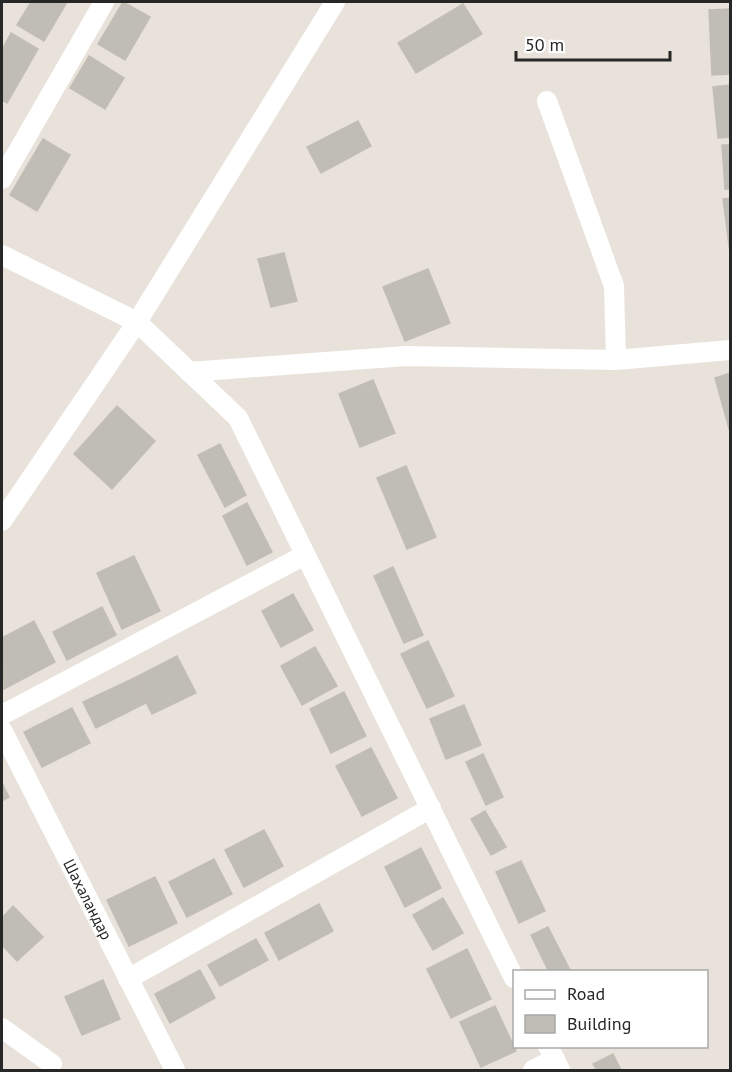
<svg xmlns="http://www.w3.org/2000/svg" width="732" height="1072" font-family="'PT Sans',sans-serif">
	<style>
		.building { fill: #c0bcb6; stroke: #c3beb4; stroke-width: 1.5 }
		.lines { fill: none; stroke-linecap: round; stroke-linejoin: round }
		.minor { stroke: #fff; stroke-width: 20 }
		.labels { text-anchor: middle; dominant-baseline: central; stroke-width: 4.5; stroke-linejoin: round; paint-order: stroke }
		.street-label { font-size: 16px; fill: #272727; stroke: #fff }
	</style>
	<rect width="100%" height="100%" fill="#e8e2da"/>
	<path class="building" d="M31,2H67L44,41L17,25Z
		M123,2L150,17L125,60L98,44Z
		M463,4L482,34L416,73L398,43Z
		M730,9V74L712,75L709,10Z
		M11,33L38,49L7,103L2,100V50Z
		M89,56L124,78L105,109L70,88Z
		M730,85V137L718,138L713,87Z
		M358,121L371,146L321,173L307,147Z
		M43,139L70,155L37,211L10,195Z
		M722,145H730V189H725Z
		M730,198V253L723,199Z
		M284,253L297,301L271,307L258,259Z
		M428,269L450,323L405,341L383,287Z
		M730,373V432L715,378Z
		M373,380L395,433L360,447L339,394Z
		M117,406L155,441L112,489L74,454Z
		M220,444L246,495L225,507L198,455Z
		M406,466L436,537L407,549L377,478Z
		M247,503L272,552L247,565L223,516Z
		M134,556L160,611L122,629L97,573Z
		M393,567L423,635L404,643L374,576Z
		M293,594L313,630L281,647L262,611Z
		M102,607L116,635L67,660L53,632Z
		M34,621L55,662L4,689L2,638Z
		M428,641L454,696L427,708L401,654Z
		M315,647L337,686L302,705L281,666Z
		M177,656L196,693L152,714L134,678Z
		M134,678L146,703L96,728L83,702Z
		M344,692L366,736L331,753L310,709Z
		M464,705L481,745L446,759L430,719Z
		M72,708L90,743L42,767L24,732Z
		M371,748L397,798L362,816L336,766Z
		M483,754L503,797L486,805L466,762Z
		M2,783L9,797L2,801Z
		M485,811L506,847L491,855L471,819Z
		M264,830L283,866L244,887L225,850Z
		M421,848L441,888L405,907L385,867Z
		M214,859L232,894L187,917L169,882Z
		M521,861L545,911L519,923L496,872Z
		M155,877L177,923L129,946L107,900Z
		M443,898L463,933L433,950L413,915Z
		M319,904L333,931L279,960L265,933Z
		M13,906L43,937L17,961L2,945V918Z
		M548,927L571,972H549L531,935Z
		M256,939L268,960L220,986L208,965Z
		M467,949L491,999L451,1018L427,969Z
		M200,970L215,998L170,1023L155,994Z
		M103,980L120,1019L82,1035L65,997Z
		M495,1006L516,1051L481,1067L460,1022Z
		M613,1054L621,1070H597L593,1064Z"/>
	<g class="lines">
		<g class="minor">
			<path d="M547,101L614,286L616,360L730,350"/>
			<path d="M2,179L104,2"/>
			<path d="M2,255L137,322L238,418L514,978"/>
			<path d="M189,372L406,356L616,360"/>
			<path d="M2,521L137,322L335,2"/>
			<path d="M2,715L305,555"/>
			<path id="s1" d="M2,730L175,1070"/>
			<path d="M128,979L431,808"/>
			<path d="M2,1028L52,1064"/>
			<path d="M548,1046L560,1070"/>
			<path d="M533,1070L555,1059"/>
		</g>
	</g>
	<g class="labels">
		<g class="street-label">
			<text stroke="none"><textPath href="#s1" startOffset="190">Шахаландар</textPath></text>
		</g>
	</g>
	<rect width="732" height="1072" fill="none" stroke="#272727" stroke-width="6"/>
	<rect x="513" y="970" width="195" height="78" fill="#ffffff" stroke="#a9a9a9" stroke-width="1.5"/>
	<rect x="525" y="990" width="30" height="9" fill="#ffffff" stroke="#a9a9a9" stroke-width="1.5"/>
	<text x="567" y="1000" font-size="18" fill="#272727">Road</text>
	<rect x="525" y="1015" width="30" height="18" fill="#c0bcb6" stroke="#a9a9a9" stroke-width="1.5"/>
	<text x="567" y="1030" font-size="18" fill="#272727">Building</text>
	<path d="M516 51v9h154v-9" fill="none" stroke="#272727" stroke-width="3"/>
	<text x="525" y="51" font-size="18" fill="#272727" stroke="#ffffff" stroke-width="4.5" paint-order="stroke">50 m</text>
</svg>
